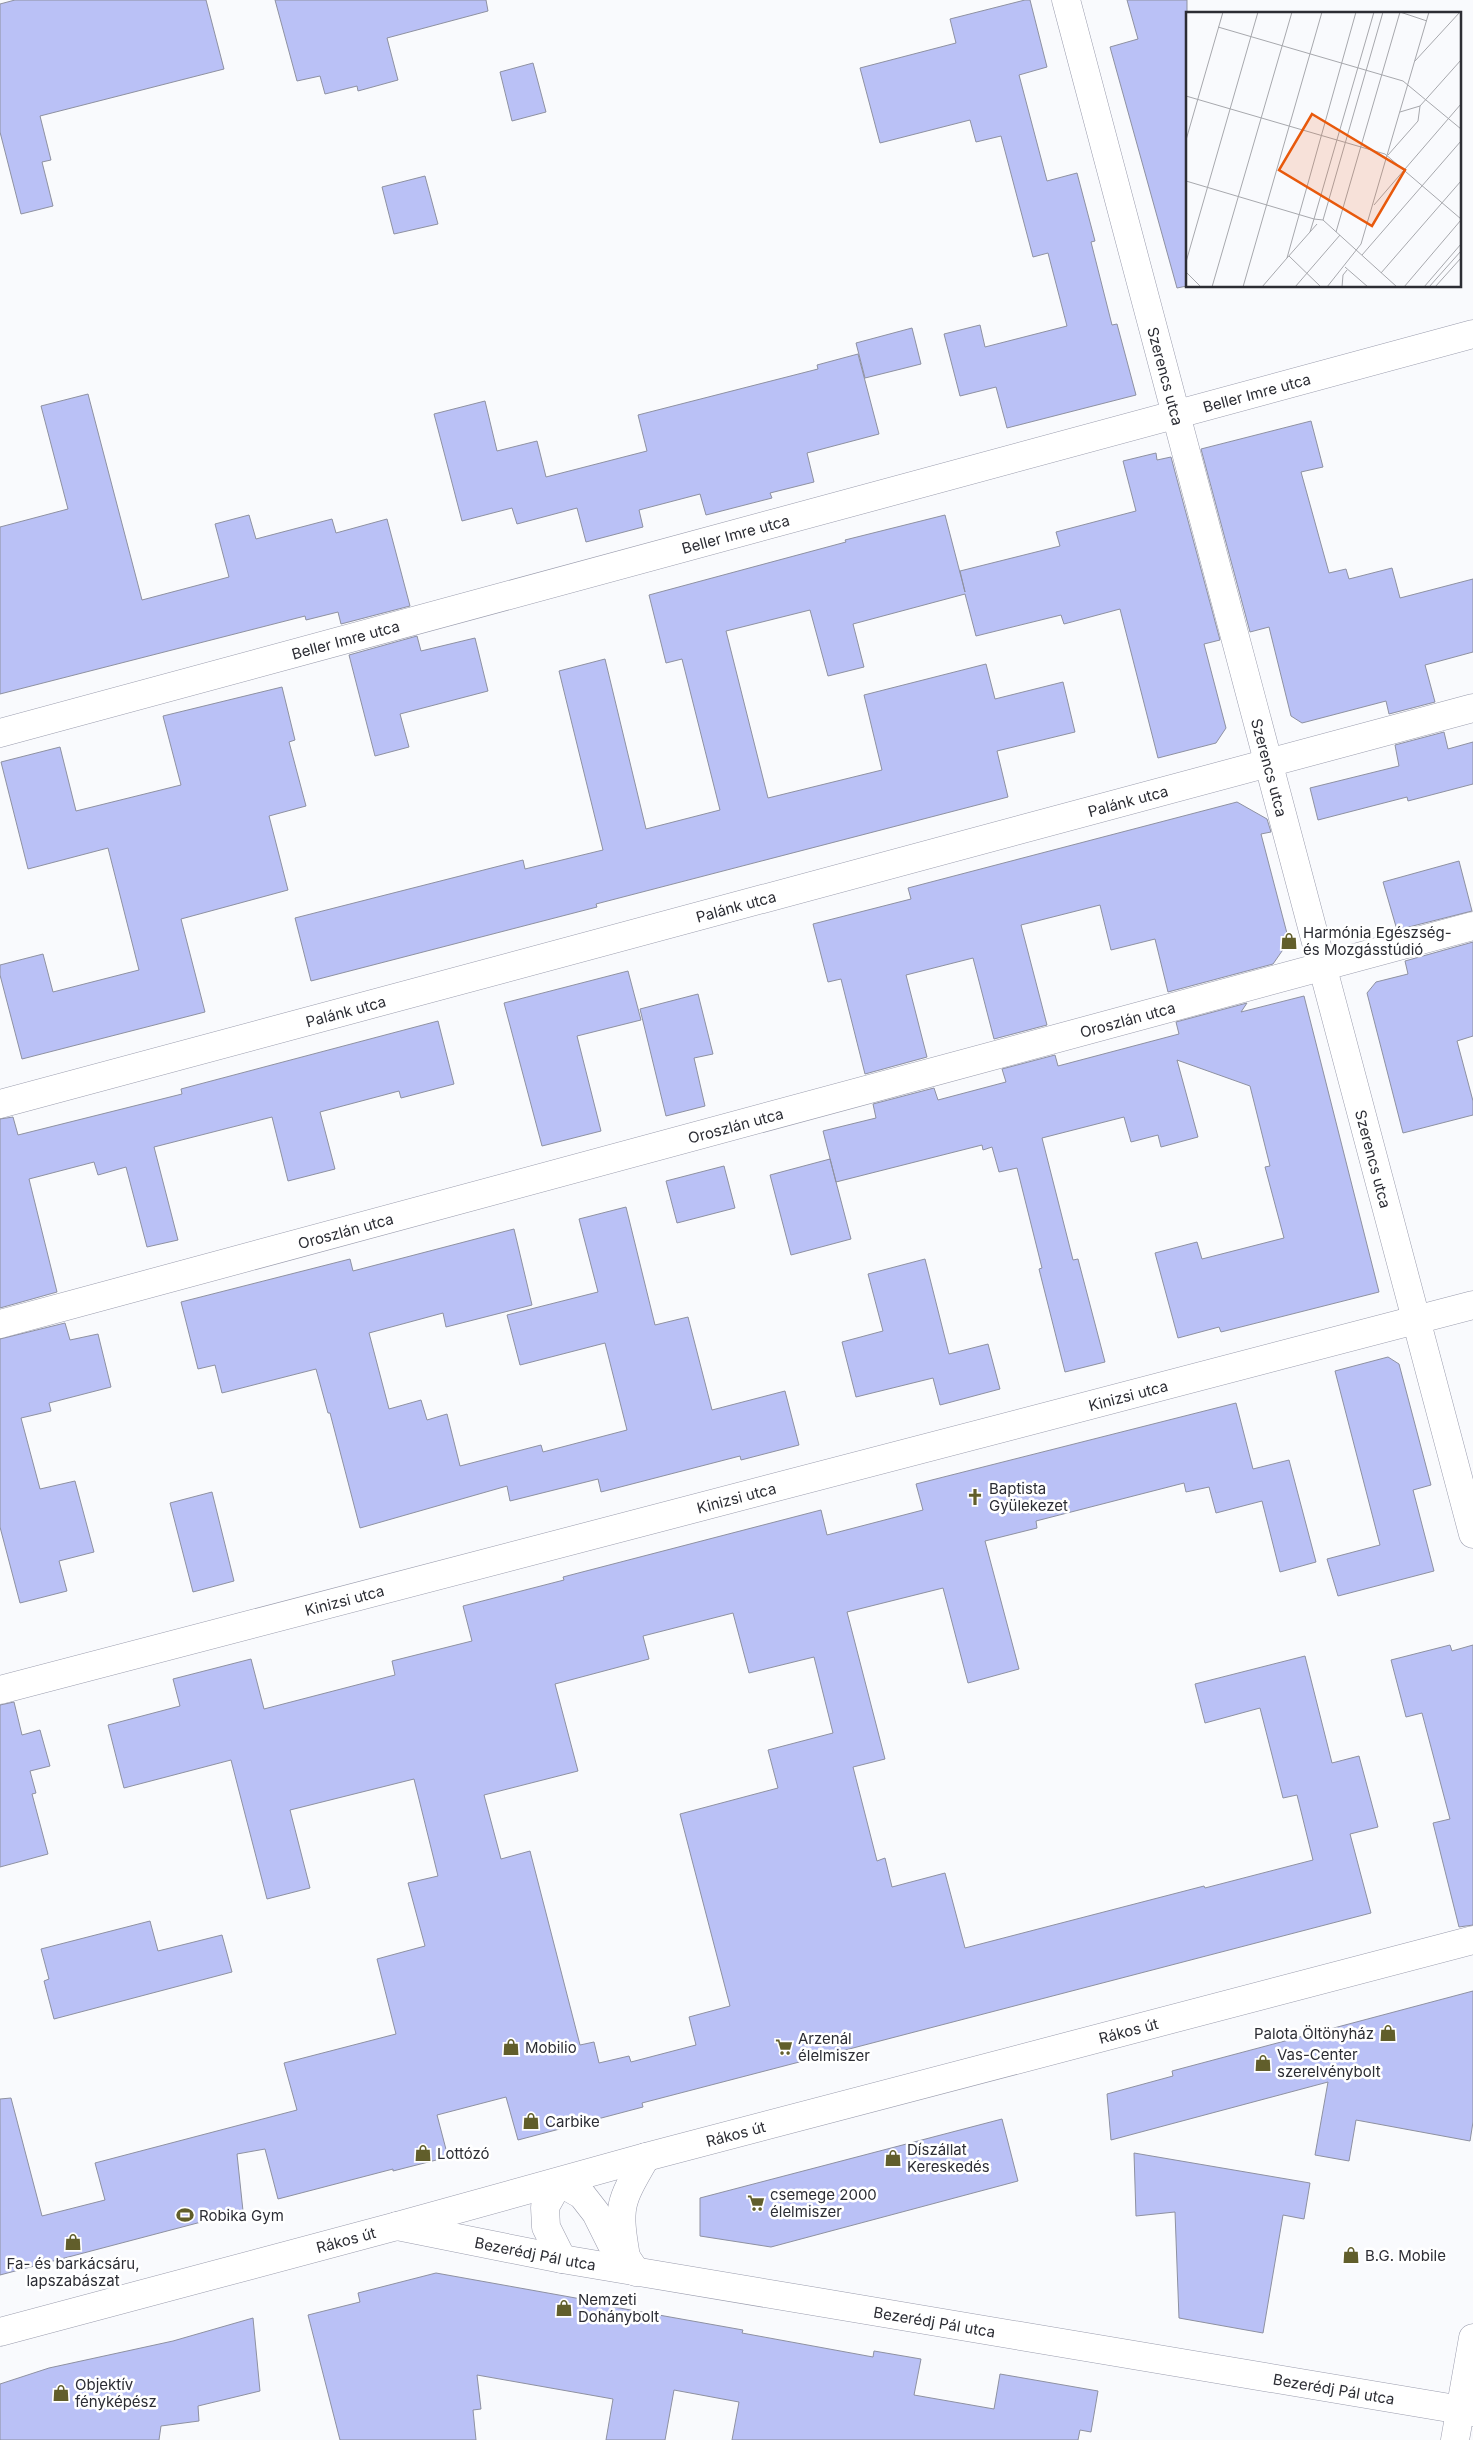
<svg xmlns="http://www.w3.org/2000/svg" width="1473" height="2440" font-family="Inter,sans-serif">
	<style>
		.building { fill: #bac1f6; stroke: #8e91a1; fill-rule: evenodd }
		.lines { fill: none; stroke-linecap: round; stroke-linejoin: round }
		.minor-casing { stroke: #9a9cad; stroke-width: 29 }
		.tertiary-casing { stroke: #9a9cad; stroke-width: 29 }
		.minor { stroke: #fff; stroke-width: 28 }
		.tertiary { stroke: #fff; stroke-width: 28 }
		.labels { text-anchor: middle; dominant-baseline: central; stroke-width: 5; stroke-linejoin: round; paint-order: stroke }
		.street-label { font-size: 15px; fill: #2c2d34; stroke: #fff }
		.poi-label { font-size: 15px; fill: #2c2d34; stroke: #fff; text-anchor: start }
		.inset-road { fill: none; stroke: #a7a8ad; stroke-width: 1 }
		.view { fill: #e8590c; fill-opacity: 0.15; stroke: #e8590c; stroke-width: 2.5 }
		.inset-edge { fill: none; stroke: #2c2d34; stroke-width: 2.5 }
	</style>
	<rect width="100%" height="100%" fill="#f9fafd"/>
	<path class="building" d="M15,0H206L224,69L40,116L51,160L42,162L53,206L21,214L0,132V4Z
		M275,0H486L488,11L387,38L398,80L358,91L357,86L325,94L320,76L297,81Z
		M1025,0H1030L1047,67L1019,75L1047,181L1077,173L1095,241L1091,242L1112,325L1117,324L1136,395L1007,428L996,387L960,396L944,334L980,325L985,347L1067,326L1048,253L1033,257L1001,136L976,142L970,120L880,143L860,68L956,43L950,19Z
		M1127,0H1187V286L1177,288L1110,47L1138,39Z
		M533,63L546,112L512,121L500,72Z
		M425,176L438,224L394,234L382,187Z
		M912,328L921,364L865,378L856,343Z
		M858,354L879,434L807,453L814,482L770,493L772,498L706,515L700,494L639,510L643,527L586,542L577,508L517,524L512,508L462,521L434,414L485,401L497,451L537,441L546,477L647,451L638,415L818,369L817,365Z
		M88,394L142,600L229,577L215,524L249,515L256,539L332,519L336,533L387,519L410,606L341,624L338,612L306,620L305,616L0,694V527L68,509L41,406Z
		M1311,421L1323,467L1301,472L1329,573L1346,569L1349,579L1392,568L1400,598L1473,579V652L1425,665L1435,702L1389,714L1386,701L1302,723L1291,716L1269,627L1250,632L1201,449Z
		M1156,453L1157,460L1171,457L1220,640L1204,644L1226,728L1216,743L1158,758L1120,609L1064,624L1061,615L976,636L965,594L853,624L864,667L828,676L810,610L726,631L768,798L882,770L864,695L986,664L995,699L1063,682L1075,732L997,751L1008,797L596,904L597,907L311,981L295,918L523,860L525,869L603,850L559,671L605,659L646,829L720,810L682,659L666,663L649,595L846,542L845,540L945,515L965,592L960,571L1060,546L1056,532L1136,511L1123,461Z
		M417,636L421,651L475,638L488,691L400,714L409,747L375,756L349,655Z
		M282,687L295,740L289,742L306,806L269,816L288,890L181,919L205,1012L22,1059L0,975V965L43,954L53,992L139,970L108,848L28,869L1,762L60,747L76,811L181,785L163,716Z
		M1444,732L1448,749L1473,742V784L1408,801L1407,797L1318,820L1310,788L1399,766L1395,745Z
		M1237,802L1267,819L1271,832L1261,834L1289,941L1273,964L1168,992L1155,939L1111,950L1100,905L1021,925L1047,1025L994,1039L973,958L906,975L927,1057L865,1074L841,979L828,982L813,924L911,899L908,888Z
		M1459,861L1472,911L1397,930L1383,882Z
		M1473,942V1036L1457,1041L1473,1101V1115L1403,1133L1367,993L1376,982L1408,974L1405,961Z
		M628,971L641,1020L577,1036L601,1131L542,1146L504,1003Z
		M698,994L713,1054L694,1058L705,1106L666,1116L640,1009Z
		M1304,996L1379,1292L1221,1332L1219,1327L1178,1338L1155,1253L1197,1242L1202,1259L1284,1238L1265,1167L1270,1166L1250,1086L1177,1060L1198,1137L1161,1147L1158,1135L1131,1142L1124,1117L1042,1138L1073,1260L1078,1259L1105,1362L1065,1372L1039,1269L1042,1268L1017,1168L999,1172L992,1147L983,1150L982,1145L836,1182L823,1131L876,1118L873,1104L934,1088L938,1100L1006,1082L1002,1069L1055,1055L1058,1066L1179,1034L1176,1022L1247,1003L1241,1012Z
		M438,1021L454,1084L401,1098L399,1091L320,1112L335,1169L288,1181L272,1117L154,1147L178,1240L147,1247L126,1167L98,1175L94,1162L29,1179L57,1292L0,1308V1119L13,1117L18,1135L182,1094L181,1089Z
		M830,1159L851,1239L791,1255L770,1175Z
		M724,1166L735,1208L677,1223L666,1181Z
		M626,1207L655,1325L688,1317L712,1410L785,1391L799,1445L741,1460L740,1456L601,1492L598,1479L510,1501L507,1486L360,1528L330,1413H328L316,1369L222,1393L215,1365L198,1369L181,1302L350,1259L353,1271L514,1229L532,1305L446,1327L443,1313L369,1333L389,1409L421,1400L427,1420L447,1414L460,1466L541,1445L543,1452L627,1430L605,1343L520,1365L507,1315L598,1292L579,1219Z
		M925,1259L949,1354L988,1344L1000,1389L940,1405L933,1378L856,1397L842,1342L883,1331L868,1274Z
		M65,1323L70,1340L98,1334L111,1387L49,1403L51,1411L21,1418L40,1489L75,1481L94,1552L59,1561L67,1591L20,1603L0,1527V1339Z
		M1388,1357L1399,1364L1431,1485L1413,1490L1434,1571L1338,1596L1327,1559L1380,1545L1335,1371Z
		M1236,1403L1253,1469L1289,1460L1316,1562L1280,1572L1262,1501L1216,1513L1209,1487L1186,1492L1184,1483L1036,1521L1037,1528L985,1541L1019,1669L968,1683L943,1588L847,1612L885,1759L853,1767L877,1861L885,1858L892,1887L945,1873L965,1948L1204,1886L1205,1888L1313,1860L1297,1795L1283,1798L1260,1708L1205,1723L1195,1684L1305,1656L1332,1763L1359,1756L1378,1827L1350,1834L1371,1913L642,2103L643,2107L518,2140L506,2097L437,2115L448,2157L393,2171V2169L278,2199L265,2149L237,2154L243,2211L0,2275V2099L11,2098L42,2216L105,2200L95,2163L297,2110L284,2063L396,2034L377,1959L425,1946L408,1883L438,1876L414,1779L290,1810L310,1888L267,1899L231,1760L124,1788L108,1725L180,1706L173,1679L251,1659L264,1709L395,1675L392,1661L472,1641L463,1606L564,1580L563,1577L821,1510L827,1535L923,1510L916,1484ZM733,1613L749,1673L814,1657L833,1733L768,1750L778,1788L680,1814L730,2006L689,2017L696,2045L631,2062L629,2056L599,2063L594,2042L580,2045L530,1851L501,1859L484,1795L578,1771L555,1684L649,1659L643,1636Z
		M212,1492L234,1581L193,1592L170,1503Z
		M1450,1645L1452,1651L1473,1645V1925L1459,1927L1433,1823L1450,1819L1422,1713L1406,1717L1391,1660Z
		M14,1702L22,1735L40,1730L50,1766L30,1771L36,1793L32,1794L48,1854L0,1867V1705Z
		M150,1921L158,1951L222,1935L232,1972L54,2019L44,1981L49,1979L41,1949Z
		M1473,1991V2122L1470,2141L1356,2120L1349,2161L1315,2155L1328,2082L1111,2140L1107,2094L1173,2076L1172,2071Z
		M1002,2119L1018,2181L771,2247L700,2236V2198Z
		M1134,2153L1310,2183L1304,2219L1283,2215L1263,2333L1179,2318L1175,2212L1136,2216Z
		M436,2273L598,2302L597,2304L743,2330L742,2333L873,2357L874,2351L921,2359L914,2395L994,2409L1000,2374L1098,2391L1091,2432L1080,2430L1078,2440H732L739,2402L674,2390L665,2440H606L613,2399L477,2375L481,2409L473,2410L476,2440H340L308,2315L360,2302L358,2293Z
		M253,2318L260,2391L198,2406L199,2421L161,2426L159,2440H0V2384L49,2368L173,2341Z"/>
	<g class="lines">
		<g class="minor-casing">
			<g id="minor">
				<path id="s1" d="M0,733L1473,334"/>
				<path id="s2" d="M0,1104L1473,708"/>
				<path id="s3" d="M0,1324L1473,926"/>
				<path id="s4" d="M0,1690L1473,1305"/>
				<path id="s5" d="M397,2226L562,2259L1473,2412"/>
			</g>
		</g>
		<g class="tertiary-casing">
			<g id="tertiary">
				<path id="s6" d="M1066,0L1473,1534"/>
				<path d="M559,2182L582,2195L596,2213L611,2243L626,2257L636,2272"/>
				<path d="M559,2182L545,2207L546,2227L562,2259"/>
				<path d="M626,2257C617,2205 620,2202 646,2157"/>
				<path id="s7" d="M0,2332L397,2226L646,2157L1473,1940"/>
				<path d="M1455,2440L1473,2338"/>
			</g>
		</g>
		<use href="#minor" class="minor"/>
		<use href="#tertiary" class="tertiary"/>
	</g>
	<defs>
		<g id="shop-bare" transform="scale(1.35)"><path d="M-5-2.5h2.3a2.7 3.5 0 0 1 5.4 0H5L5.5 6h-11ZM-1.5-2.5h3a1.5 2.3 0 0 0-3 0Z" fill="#615e2b" stroke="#fff" stroke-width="2.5" paint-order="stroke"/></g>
		<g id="church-bare" transform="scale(1.35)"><path d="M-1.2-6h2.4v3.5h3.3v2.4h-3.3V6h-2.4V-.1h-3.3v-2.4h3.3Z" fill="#615e2b" stroke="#fff" stroke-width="2.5" paint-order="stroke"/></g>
		<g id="supermarket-bare" transform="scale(1.35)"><path d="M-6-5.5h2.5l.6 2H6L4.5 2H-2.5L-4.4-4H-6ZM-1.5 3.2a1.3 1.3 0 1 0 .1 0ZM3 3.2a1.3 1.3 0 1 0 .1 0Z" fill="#615e2b" stroke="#fff" stroke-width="2.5" paint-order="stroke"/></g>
		<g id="stadium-bare" transform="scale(1.35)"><path d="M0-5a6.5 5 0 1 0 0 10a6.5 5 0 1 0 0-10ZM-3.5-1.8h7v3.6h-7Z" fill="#615e2b" stroke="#fff" stroke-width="2.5" paint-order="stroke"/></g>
	</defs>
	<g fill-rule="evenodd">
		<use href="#shop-bare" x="1289" y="941"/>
		<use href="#church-bare" x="975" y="1497"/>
		<use href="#shop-bare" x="1388" y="2033"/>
		<use href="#shop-bare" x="511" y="2047"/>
		<use href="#supermarket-bare" x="784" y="2047"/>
		<use href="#shop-bare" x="1263" y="2063"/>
		<use href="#shop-bare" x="531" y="2121"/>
		<use href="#shop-bare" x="423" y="2153"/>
		<use href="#shop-bare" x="893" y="2158"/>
		<use href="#supermarket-bare" x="756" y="2203"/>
		<use href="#stadium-bare" x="185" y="2215"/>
		<use href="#shop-bare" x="73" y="2242"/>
		<use href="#shop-bare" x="1351" y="2255"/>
		<use href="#shop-bare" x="564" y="2308"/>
		<use href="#shop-bare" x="61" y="2393"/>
	</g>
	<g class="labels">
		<g class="street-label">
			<text stroke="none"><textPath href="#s6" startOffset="389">Szerencs utca</textPath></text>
			<text stroke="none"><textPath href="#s1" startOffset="1302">Beller Imre utca</textPath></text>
			<text stroke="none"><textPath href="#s1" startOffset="762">Beller Imre utca</textPath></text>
			<text stroke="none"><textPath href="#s1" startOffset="358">Beller Imre utca</textPath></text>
			<text stroke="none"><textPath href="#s6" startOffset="794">Szerencs utca</textPath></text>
			<text stroke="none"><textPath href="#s2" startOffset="1168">Palánk utca</textPath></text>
			<text stroke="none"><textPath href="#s2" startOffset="762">Palánk utca</textPath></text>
			<text stroke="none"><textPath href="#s2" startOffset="358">Palánk utca</textPath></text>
			<text stroke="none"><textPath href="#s3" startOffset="1168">Oroszlán utca</textPath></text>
			<text stroke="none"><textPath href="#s3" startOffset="762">Oroszlán utca</textPath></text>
			<text stroke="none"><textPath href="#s6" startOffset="1199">Szerencs utca</textPath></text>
			<text stroke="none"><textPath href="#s3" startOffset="358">Oroszlán utca</textPath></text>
			<text stroke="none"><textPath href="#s4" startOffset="1166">Kinizsi utca</textPath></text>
			<text stroke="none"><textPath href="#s4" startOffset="761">Kinizsi utca</textPath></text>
			<text stroke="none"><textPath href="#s4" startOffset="356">Kinizsi utca</textPath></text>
			<text stroke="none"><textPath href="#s7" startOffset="1168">Rákos út</textPath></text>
			<text stroke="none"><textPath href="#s7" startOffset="762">Rákos út</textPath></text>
			<text stroke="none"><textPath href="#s7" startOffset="358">Rákos út</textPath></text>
			<text stroke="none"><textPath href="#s5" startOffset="141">Bezerédj Pál utca</textPath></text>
			<text stroke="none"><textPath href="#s5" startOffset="546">Bezerédj Pál utca</textPath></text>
			<text stroke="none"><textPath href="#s5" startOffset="951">Bezerédj Pál utca</textPath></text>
		</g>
		<g class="poi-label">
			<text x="1303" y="932">Harmónia Egészség-<tspan x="1303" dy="17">és Mozgásstúdió</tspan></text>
			<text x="989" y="1488">Baptista<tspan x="989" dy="17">Gyülekezet</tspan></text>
			<text x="1374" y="2033" text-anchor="end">Palota Öltönyház</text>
			<text x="798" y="2038">Arzenál<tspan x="798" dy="17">élelmiszer</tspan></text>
			<text x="525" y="2047">Mobilio</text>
			<text x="1277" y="2054">Vas-Center<tspan x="1277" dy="17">szerelvénybolt</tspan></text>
			<text x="545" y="2121">Carbike</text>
			<text x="907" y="2149">Díszállat<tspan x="907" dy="17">Kereskedés</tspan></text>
			<text x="437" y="2153">Lottózó</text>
			<text x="770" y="2194">csemege 2000<tspan x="770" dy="17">élelmiszer</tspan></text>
			<text x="199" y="2215">Robika Gym</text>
			<text x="1365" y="2255">B.G. Mobile</text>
			<text x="73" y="2263" text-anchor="middle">Fa- és barkácsáru,<tspan x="73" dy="17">lapszabászat</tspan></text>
			<text x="578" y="2299">Nemzeti<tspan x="578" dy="17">Dohánybolt</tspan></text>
			<text x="75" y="2384">Objektív<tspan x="75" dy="17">fényképész</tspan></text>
		</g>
	</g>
	<g transform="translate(1186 12)">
		<rect width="275" height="275" fill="#f9fafd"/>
		<path class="inset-road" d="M214,0L241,9M32,15L217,69L275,117M229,49L274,0M0,84L199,142L275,207M214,100L234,94M0,128L37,0M202,143L232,109L234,94L275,48M0,169L128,207L188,0M188,193L275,92M137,208L197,0M137,208L211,275M131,212L124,220L128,207L137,208M124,220L101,246L170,0M150,220L214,0M176,243L275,129M103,244L135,275M0,250L72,0M159,255L182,275M0,260L15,275M195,261L275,169M26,275L106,0M57,275L136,0M76,275L101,246M109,275L154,223M141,275L175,232L243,0M156,275L157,263L161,258M218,275L275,208M238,275L275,232M243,275L275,239M249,275L275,246"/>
		<path class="view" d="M126,102L219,158L186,214L93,158Z"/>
		<rect width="275" height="275" class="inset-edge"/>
	</g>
</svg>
